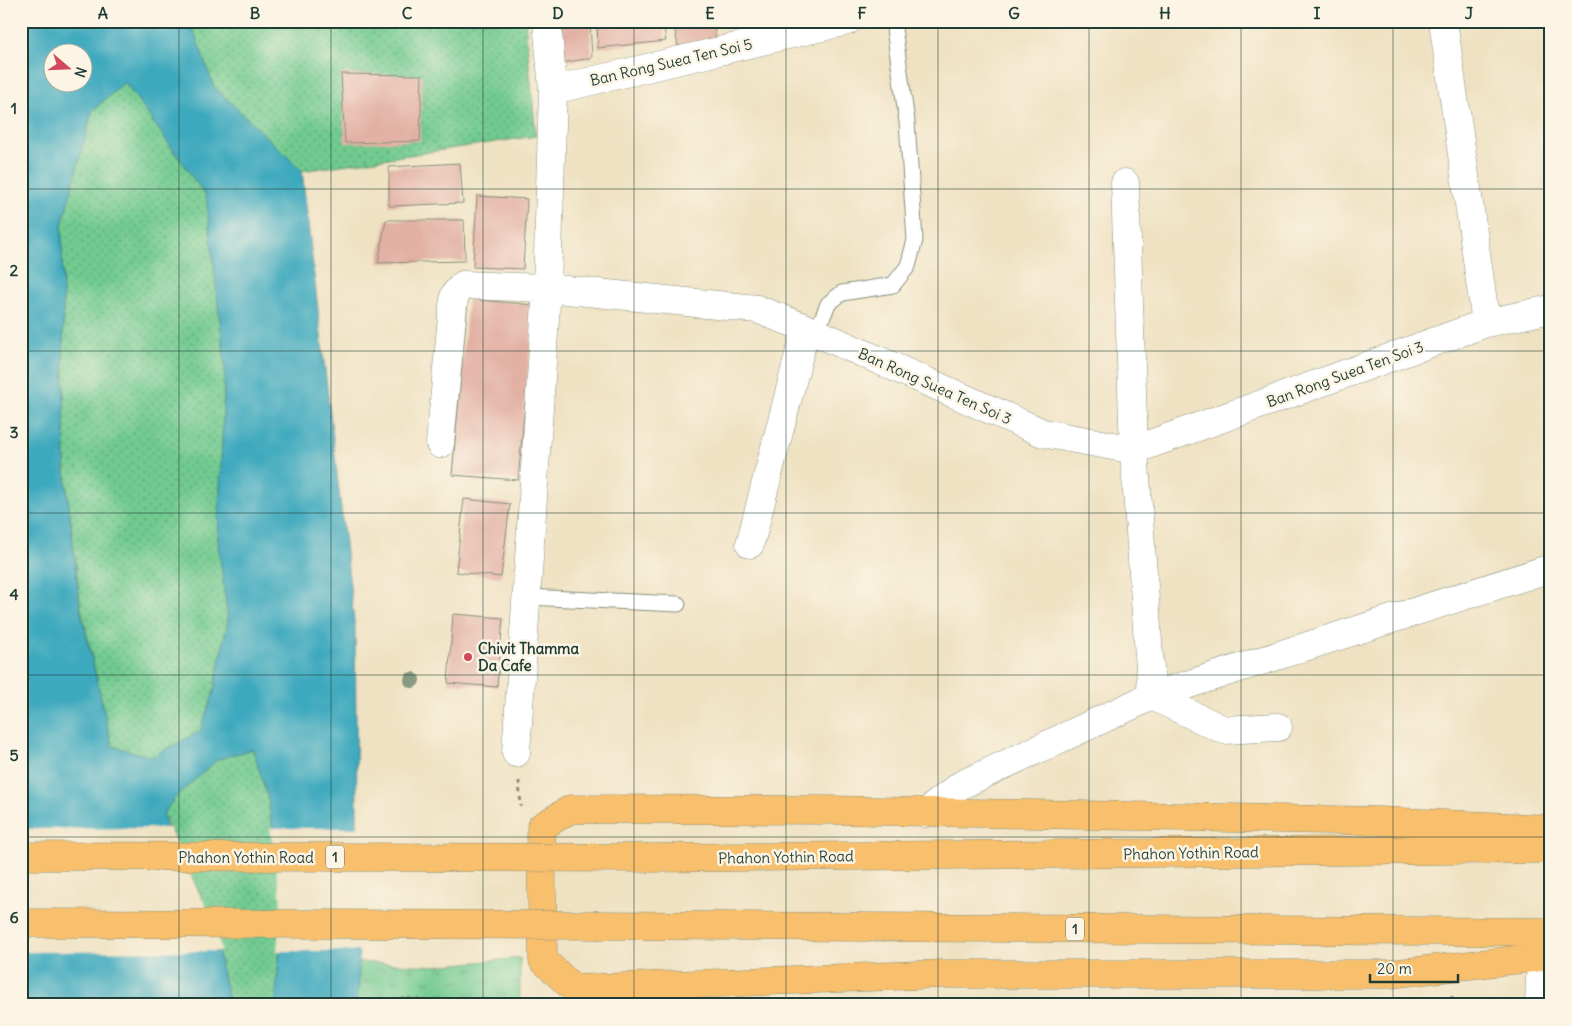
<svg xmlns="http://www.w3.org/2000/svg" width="1572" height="1026" font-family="Delius,sans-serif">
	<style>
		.grass { fill: url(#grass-dots); stroke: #488462 }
		.forest { fill: url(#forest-firs); stroke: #3e7657 }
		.park { fill: url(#park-tufts); stroke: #488462 }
		.water { fill: #3ea9be; stroke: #2e7379; fill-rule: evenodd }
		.pier { fill: #efe2c3 }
		.building { fill: #e2b1a4 }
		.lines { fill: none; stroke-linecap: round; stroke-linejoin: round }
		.lane-casing { stroke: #87907c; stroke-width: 17 }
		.street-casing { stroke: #87907c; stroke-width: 29 }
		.primary-casing { stroke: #87907c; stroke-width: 29 }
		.path { stroke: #87907c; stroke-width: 3; stroke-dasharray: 4 4; stroke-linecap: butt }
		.lane { stroke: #fff; stroke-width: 15 }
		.street { stroke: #fff; stroke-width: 28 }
		.primary { stroke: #f8bf6c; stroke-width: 28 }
		.primary-bridge-casing { stroke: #87907c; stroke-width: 29; stroke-linecap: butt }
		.primary-bridge { stroke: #f8bf6c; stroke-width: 28 }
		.tree { fill: #889a81 }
		.grid { fill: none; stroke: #1f3d34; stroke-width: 1; stroke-opacity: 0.55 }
		.poi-dot { fill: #d1495b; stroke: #fcf5e5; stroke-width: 2 }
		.labels { text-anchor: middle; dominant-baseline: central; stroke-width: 5; stroke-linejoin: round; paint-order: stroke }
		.shield { fill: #fcf5e5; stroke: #617469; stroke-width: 1 }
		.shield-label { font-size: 14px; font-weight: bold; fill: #1f3d34 }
		.street-label { font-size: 15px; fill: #1f3d34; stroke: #fcf5e5 }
		.poi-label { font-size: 15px; font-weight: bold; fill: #1f3d34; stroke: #fcf5e5; text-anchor: start }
		.neatline { fill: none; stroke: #1f3d34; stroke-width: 2 }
		.grid-label { font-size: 16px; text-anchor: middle; font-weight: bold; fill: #1f3d34 }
	</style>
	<defs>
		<pattern id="grass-dots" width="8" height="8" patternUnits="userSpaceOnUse" patternTransform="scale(1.25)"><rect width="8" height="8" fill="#71ca90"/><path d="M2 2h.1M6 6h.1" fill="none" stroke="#5ca576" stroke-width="1.8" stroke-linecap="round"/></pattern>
		<pattern id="forest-firs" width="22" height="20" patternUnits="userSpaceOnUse" patternTransform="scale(1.25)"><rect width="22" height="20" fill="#5cae7a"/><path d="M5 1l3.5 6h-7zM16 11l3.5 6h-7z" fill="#4b8f65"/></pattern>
		<pattern id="park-tufts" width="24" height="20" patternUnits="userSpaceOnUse" patternTransform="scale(1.25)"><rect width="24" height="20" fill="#71ca90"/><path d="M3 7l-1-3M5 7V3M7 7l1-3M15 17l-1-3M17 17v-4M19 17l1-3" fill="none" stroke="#5ca576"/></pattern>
	</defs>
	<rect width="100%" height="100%" fill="#fcf5e5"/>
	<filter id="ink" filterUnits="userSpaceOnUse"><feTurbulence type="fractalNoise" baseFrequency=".02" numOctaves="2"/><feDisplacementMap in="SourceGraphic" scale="10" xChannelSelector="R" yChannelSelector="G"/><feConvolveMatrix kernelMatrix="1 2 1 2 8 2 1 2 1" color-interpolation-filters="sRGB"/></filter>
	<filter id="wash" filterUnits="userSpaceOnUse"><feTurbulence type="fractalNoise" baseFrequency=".0096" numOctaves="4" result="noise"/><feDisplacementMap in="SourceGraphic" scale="20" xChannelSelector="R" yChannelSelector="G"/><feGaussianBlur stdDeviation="1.12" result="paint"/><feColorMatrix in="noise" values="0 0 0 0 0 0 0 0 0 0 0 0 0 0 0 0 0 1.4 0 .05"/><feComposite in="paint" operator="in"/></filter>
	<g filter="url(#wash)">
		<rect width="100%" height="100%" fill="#efe2c3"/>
		<path class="grass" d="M190,21H525L536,136L302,171L214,87Z
			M125,82L206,196L225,365L218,542L228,620L213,695L200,732L152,757L112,746L81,608L65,471L62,225L92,111Z
			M253,749L268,799L284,899L275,1005H229L212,920L163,814L176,796L218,759Z"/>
		<path class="forest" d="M1389,1001V1005H1044Z"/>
		<path class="park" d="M520,958V1005H356L358,962L434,966Z"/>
		<path class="water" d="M21,21H190L214,87L302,171L355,629L359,987L356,1005H275L284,899L268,799L253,749L218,759L176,796L163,814L175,858L212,920L229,1005H21ZM52,52H82V82H52ZM125,82L206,196L225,365L218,542L228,620L213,695L200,731L152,757L112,746L80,608L65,471L62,225L92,111Z"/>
		<path class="pier" d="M170,828L178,857L214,919L221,951L21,952V829Z
			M270,828H359L361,951H277L281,899Z"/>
		<g id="blocks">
			<path class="building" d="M557,21H590L592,58L561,63Z
				M597,21H663L666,41L598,48Z
				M673,21H713L716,41L678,46Z
				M341,74L422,75L420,141L345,143Z
				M460,163L463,203L389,206V167Z
				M477,196L527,199L523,269L473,267Z
				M386,220H464L465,261L378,263Z
				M468,299L534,305L518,480L452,475Z
				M464,499L510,504L501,577L456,572Z
				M453,614L503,618L497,687L448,683Z"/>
		</g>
	</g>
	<g filter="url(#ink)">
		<use href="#blocks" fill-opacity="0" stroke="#87907c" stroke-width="1"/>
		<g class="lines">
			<g class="lane-casing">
				<path id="lane" d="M816,333L828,304L842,293L893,285L908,266L915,240L907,122L893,21
					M526,597L678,604"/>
			</g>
			<g class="street-casing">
				<path id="street" d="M1443,21L1486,323
					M553,90L847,21
					M1125,183L1134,450L1152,696L1224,730L1278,727
					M440,444L453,306L455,294L463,285L547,288L757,309L806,328L1043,433L1134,450L1486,323L1551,309
					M750,544L806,328
					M516,753L547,288L553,90L547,21
					M925,813L961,785L1152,696L1551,568
					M1539,1005L1541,957"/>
			</g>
			<g class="primary-casing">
				<path id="primary" d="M1551,829L1380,821L830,810L571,809L541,827L543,960L574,989L943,974H1390L1541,957L1551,952
					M648,858L1551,849
					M599,925L1551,932"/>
			</g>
			<path class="path" d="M519,781L521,807
				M1452,996V1005
				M394,1005L404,998L458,1005"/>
			<use href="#lane" class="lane"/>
			<use href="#street" class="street"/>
			<use href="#primary" class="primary"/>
			<g class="primary-bridge-casing">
				<path id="primary-bridge" d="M21,856L648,858
					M21,923L599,925"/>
			</g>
			<use href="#primary-bridge" class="primary-bridge"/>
		</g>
		<circle class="tree" cx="412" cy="680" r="8"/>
	</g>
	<path class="grid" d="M179,21V1005M331,21V1005M483,21V1005M634,21V1005M786,21V1005M938,21V1005M1089,21V1005M1241,21V1005M1393,21V1005M21,189H1551M21,351H1551M21,513H1551M21,675H1551M21,837H1551"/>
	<circle class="poi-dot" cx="468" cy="657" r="5"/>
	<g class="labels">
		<g class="shield">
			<rect x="326" y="845.5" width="18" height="23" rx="4"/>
			<rect x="1066" y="917.5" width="18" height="23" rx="4"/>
		</g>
		<g class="shield-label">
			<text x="335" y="857">1</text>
			<text x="1075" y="929">1</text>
		</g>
		<g class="street-label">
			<text transform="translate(671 62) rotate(-13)">Ban Rong Suea Ten Soi 5</text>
			<text transform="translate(1345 374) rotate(-20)">Ban Rong Suea Ten Soi 3</text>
			<text transform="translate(935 386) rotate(24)">Ban Rong Suea Ten Soi 3</text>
			<text transform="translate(1191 853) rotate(-1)">Phahon Yothin Road</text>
			<text x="246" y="857">Phahon Yothin Road</text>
			<text transform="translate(786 857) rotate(-1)">Phahon Yothin Road</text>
		</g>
		<g class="poi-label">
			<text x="478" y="648">Chivit Thamma<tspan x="478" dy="17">Da Cafe</tspan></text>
		</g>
	</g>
	<rect width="1572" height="1026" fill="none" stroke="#fcf5e5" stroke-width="55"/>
	<g transform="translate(68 68) rotate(109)"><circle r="24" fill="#fcf5e5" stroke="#a4ab9e"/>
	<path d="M0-4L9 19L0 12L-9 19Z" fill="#d1495b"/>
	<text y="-8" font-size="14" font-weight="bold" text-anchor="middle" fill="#1f3d34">N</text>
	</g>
	<path d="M1370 974v8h88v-8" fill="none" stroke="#1f3d34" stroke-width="2.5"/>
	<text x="1377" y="974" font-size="15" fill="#1f3d34" stroke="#fcf5e5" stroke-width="4" paint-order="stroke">20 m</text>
	<rect x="28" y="28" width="1516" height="970" class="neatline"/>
	<g class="grid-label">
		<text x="103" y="19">A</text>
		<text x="255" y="19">B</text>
		<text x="407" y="19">C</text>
		<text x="558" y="19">D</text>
		<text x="710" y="19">E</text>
		<text x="862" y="19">F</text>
		<text x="1014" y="19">G</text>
		<text x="1165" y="19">H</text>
		<text x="1317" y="19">I</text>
		<text x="1469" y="19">J</text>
		<text x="14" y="114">1</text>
		<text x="14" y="276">2</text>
		<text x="14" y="438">3</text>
		<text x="14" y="600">4</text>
		<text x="14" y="761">5</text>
		<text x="14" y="923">6</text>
	</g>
</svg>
